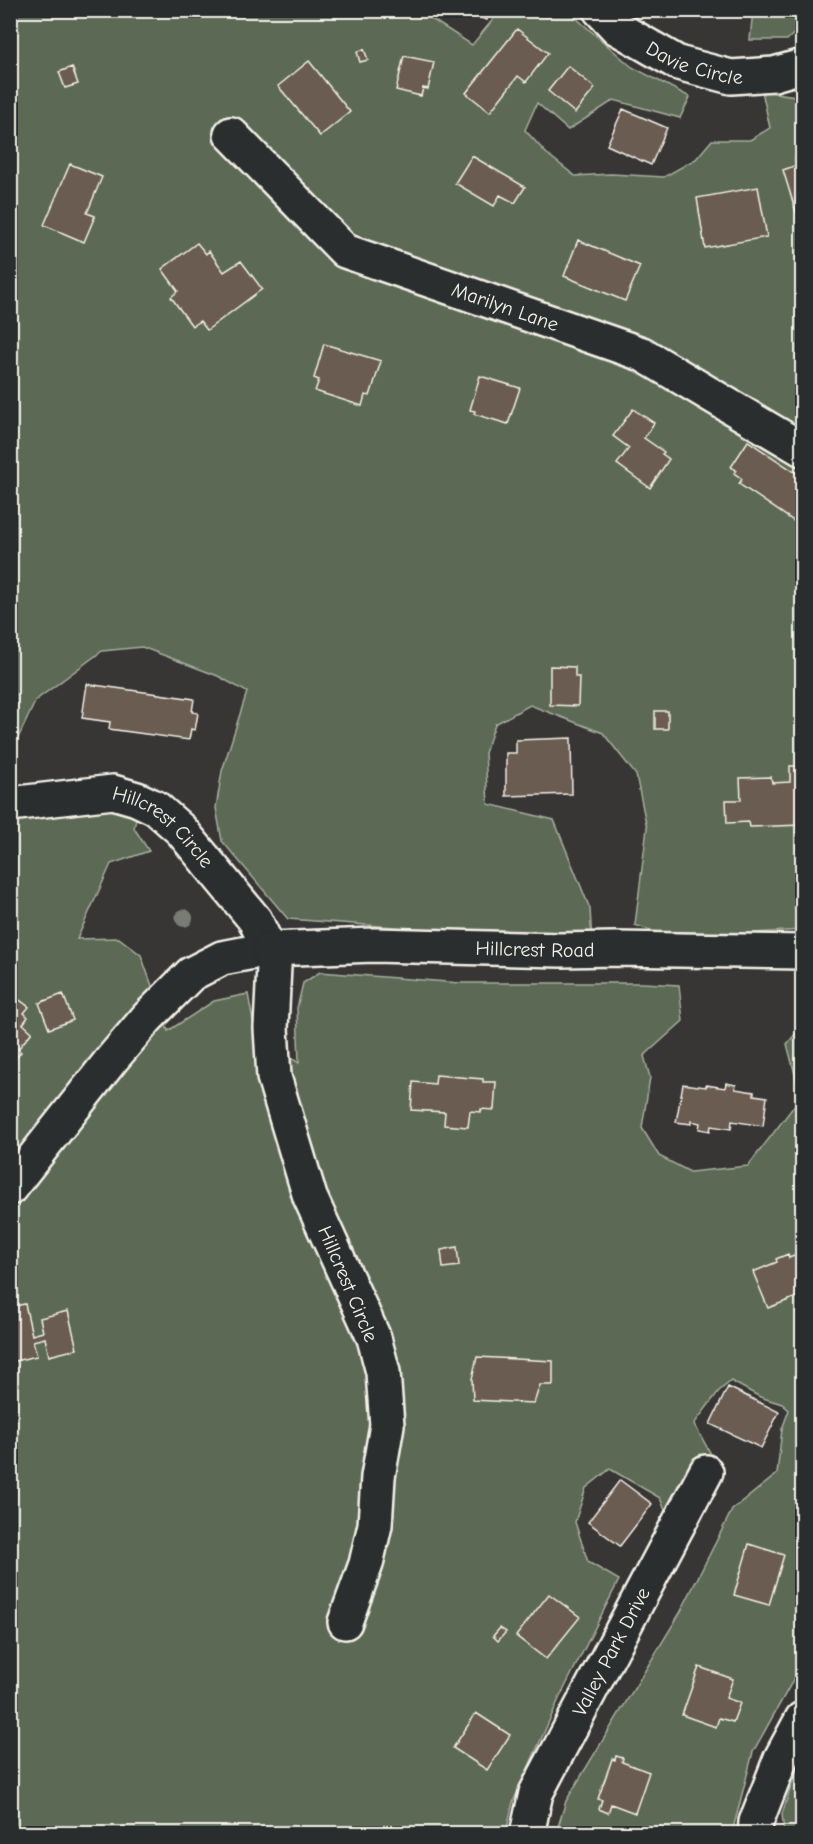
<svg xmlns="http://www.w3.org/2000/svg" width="813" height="1844" font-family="'Comic Neue',sans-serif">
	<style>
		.green { fill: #5b6b54; stroke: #a8ae9e; stroke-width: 1.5 }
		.building { fill: #6a5b51; stroke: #f4f1e8; stroke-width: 1.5 }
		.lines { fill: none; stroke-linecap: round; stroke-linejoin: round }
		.minor-casing { stroke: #f4f1e8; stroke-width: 38 }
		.minor { stroke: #2a2d2e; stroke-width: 33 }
		.tree { fill: #797c73 }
		.labels { text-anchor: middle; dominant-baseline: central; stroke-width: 4.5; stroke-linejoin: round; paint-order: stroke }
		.street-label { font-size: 20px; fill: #f4f1e8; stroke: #2a2d2e }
	</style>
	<rect width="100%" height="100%" fill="#373635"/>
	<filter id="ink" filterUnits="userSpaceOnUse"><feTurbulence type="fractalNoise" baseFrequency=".0167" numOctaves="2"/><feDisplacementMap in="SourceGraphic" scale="12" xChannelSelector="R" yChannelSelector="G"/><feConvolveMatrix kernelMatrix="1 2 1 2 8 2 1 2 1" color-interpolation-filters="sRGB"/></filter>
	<g filter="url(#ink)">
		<path class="green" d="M753,10L802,11V26L787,40H750Z
			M11,11H423L422,13L472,45L500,11H568L632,67L690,97L680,118L614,100L568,130L537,103L525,130L546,153L575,176L611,174L664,177L696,159L712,140H750L770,128L762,91L802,97V930L672,938L635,925L647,828L636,775L603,733L530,705L495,724L485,753L488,804L554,820L590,909L592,942L288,919L222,841L216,808L222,771L247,692L218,676L142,647L102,651L36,700L11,753Z
			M109,810L137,815L134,828L149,851L111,864L77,939L119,938L141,955L168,1031L214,1001L248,994L256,1037L299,1063L297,1008L303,983L320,972L460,983H643L679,985L683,1021L644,1056L650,1077L642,1128L659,1156L690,1172L748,1166L801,1097L787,1044L802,1026V1664L753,1752L732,1833H556L566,1801L680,1613L732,1510L777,1474L782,1429L789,1410L782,1404L760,1397L731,1381L719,1391L694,1424L712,1456L692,1467L667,1515L660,1498L610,1469L586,1488L575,1522L588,1562L619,1580L559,1699L513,1802L506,1833H11V816Z
			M802,1753V1833H784L782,1814Z"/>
		<path class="building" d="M457,10H489L487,20Z
			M517,29L548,53L526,82L518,76L490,112L466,93Z
			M364,49L368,60L360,62L357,52Z
			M404,56L434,62L428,89L423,88L421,96L396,90Z
			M309,61L350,112L320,136L278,86Z
			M568,66L595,88L575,113L548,91Z
			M72,67L78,84L65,88L59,72Z
			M623,109L667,128L651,165L607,145Z
			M472,156L525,187L515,203L500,195L494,206L455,183Z
			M802,158V210L796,212L783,170L797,165L795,160Z
			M70,164L102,177L87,213L95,216L84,242L44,225Z
			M758,187L767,237L705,248L697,198Z
			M578,240L640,266L625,301L564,276Z
			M197,243L206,254L209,251L224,272L241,261L262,289L207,330L200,321L192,326L171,297L178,291L162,269Z
			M324,344L381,361L370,396L365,395L362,406L315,391L319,380L314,378Z
			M480,376L520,388L508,424L474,414L475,411L470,410Z
			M633,409L654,423L644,438L664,452L662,454L669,459L650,488L617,464L629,448L613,436Z
			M748,441L802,477V523L801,526L739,484L742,479L734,473L736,470L731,467Z
			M550,666L575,667V677H579L578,706L550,705Z
			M87,684L194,699L192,712L198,713L195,730L191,729L189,740L109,729L110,722L82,718Z
			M655,711H668V729H655Z
			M571,738L572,794L506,796V753H516V740Z
			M790,766H802V825L750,827L749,822L727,823L726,800H741L740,778L771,777L772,783L790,782Z
			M10,993L29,1007L24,1013L28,1017L23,1024L32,1032L18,1049L21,1052L10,1065Z
			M63,994L73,1020L49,1029L39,1003Z
			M436,1075L483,1079V1082H496L494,1110L481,1109V1112L470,1111L468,1127L444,1125L445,1112L411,1110L413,1082L435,1084Z
			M726,1083L736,1085L735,1089L754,1092V1095L767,1097L763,1126L732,1121L731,1129L711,1126L710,1131L699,1129L700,1123L691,1121V1124L676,1122L683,1084L706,1087V1085L725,1088Z
			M457,1247L459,1266L443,1268L441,1250Z
			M802,1253V1295L768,1308L753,1272L777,1262L776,1259L788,1254L789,1258Z
			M25,1304L32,1335L43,1332L40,1318L68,1311L77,1349L49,1356L45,1338L33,1341L37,1356L10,1362V1307Z
			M477,1357L553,1361V1385H540L534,1403L473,1400L472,1379Z
			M728,1387L779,1412L761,1448L710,1424Z
			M620,1480L652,1504L620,1546L588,1522Z
			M749,1544L784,1555L769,1605L734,1595Z
			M549,1594L580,1617L546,1659L516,1636Z
			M500,1628L506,1632L498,1641L493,1636Z
			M699,1667L733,1679L726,1698L740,1703L733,1722L719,1718L716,1727L682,1715Z
			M476,1713L510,1735L487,1770L453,1748Z
			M616,1756L623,1758L622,1762L649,1772L635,1813L611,1804L608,1813L599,1809L602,1800L598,1799L612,1759L615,1760Z"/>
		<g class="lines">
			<g class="minor-casing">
				<g id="minor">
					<path id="s1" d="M600,10L617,28L678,63L731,77L774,74L802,66"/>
					<path id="s2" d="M231,134L345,251L642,354L802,449"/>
					<path id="s3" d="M10,804L113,792L137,799L156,808L181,830L255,920L269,949L222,958L191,974L147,1018L112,1059L10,1188"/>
					<path id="s4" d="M345,1622L366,1564L375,1525L378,1477L387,1425L383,1372L374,1338L310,1197L274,1077L271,1028L274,966L269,949L374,945L560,950L615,949L802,952"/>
					<path id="s5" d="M527,1834L536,1793L706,1472"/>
					<path d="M755,1834L756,1822L781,1758L802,1719"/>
				</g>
			</g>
			<use href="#minor" class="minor"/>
		</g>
		<circle class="tree" cx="184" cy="918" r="9"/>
	</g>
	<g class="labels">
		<g class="street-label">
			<text stroke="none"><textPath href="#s1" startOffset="111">Davie Circle</textPath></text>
			<text stroke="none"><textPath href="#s2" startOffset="333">Marilyn Lane</textPath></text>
			<text stroke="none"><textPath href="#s3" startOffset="166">Hillcrest Circle</textPath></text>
			<text stroke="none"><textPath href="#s4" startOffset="966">Hillcrest Road</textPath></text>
			<text transform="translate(348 1284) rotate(67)">Hillcrest Circle</text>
			<text stroke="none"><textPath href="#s5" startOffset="202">Valley Park Drive</textPath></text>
		</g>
	</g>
	<rect width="813" height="1844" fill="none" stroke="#2a2d2e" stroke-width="36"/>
	<rect x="18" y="18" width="777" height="1808" fill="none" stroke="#f4f1e8" stroke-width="2" filter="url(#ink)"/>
</svg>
